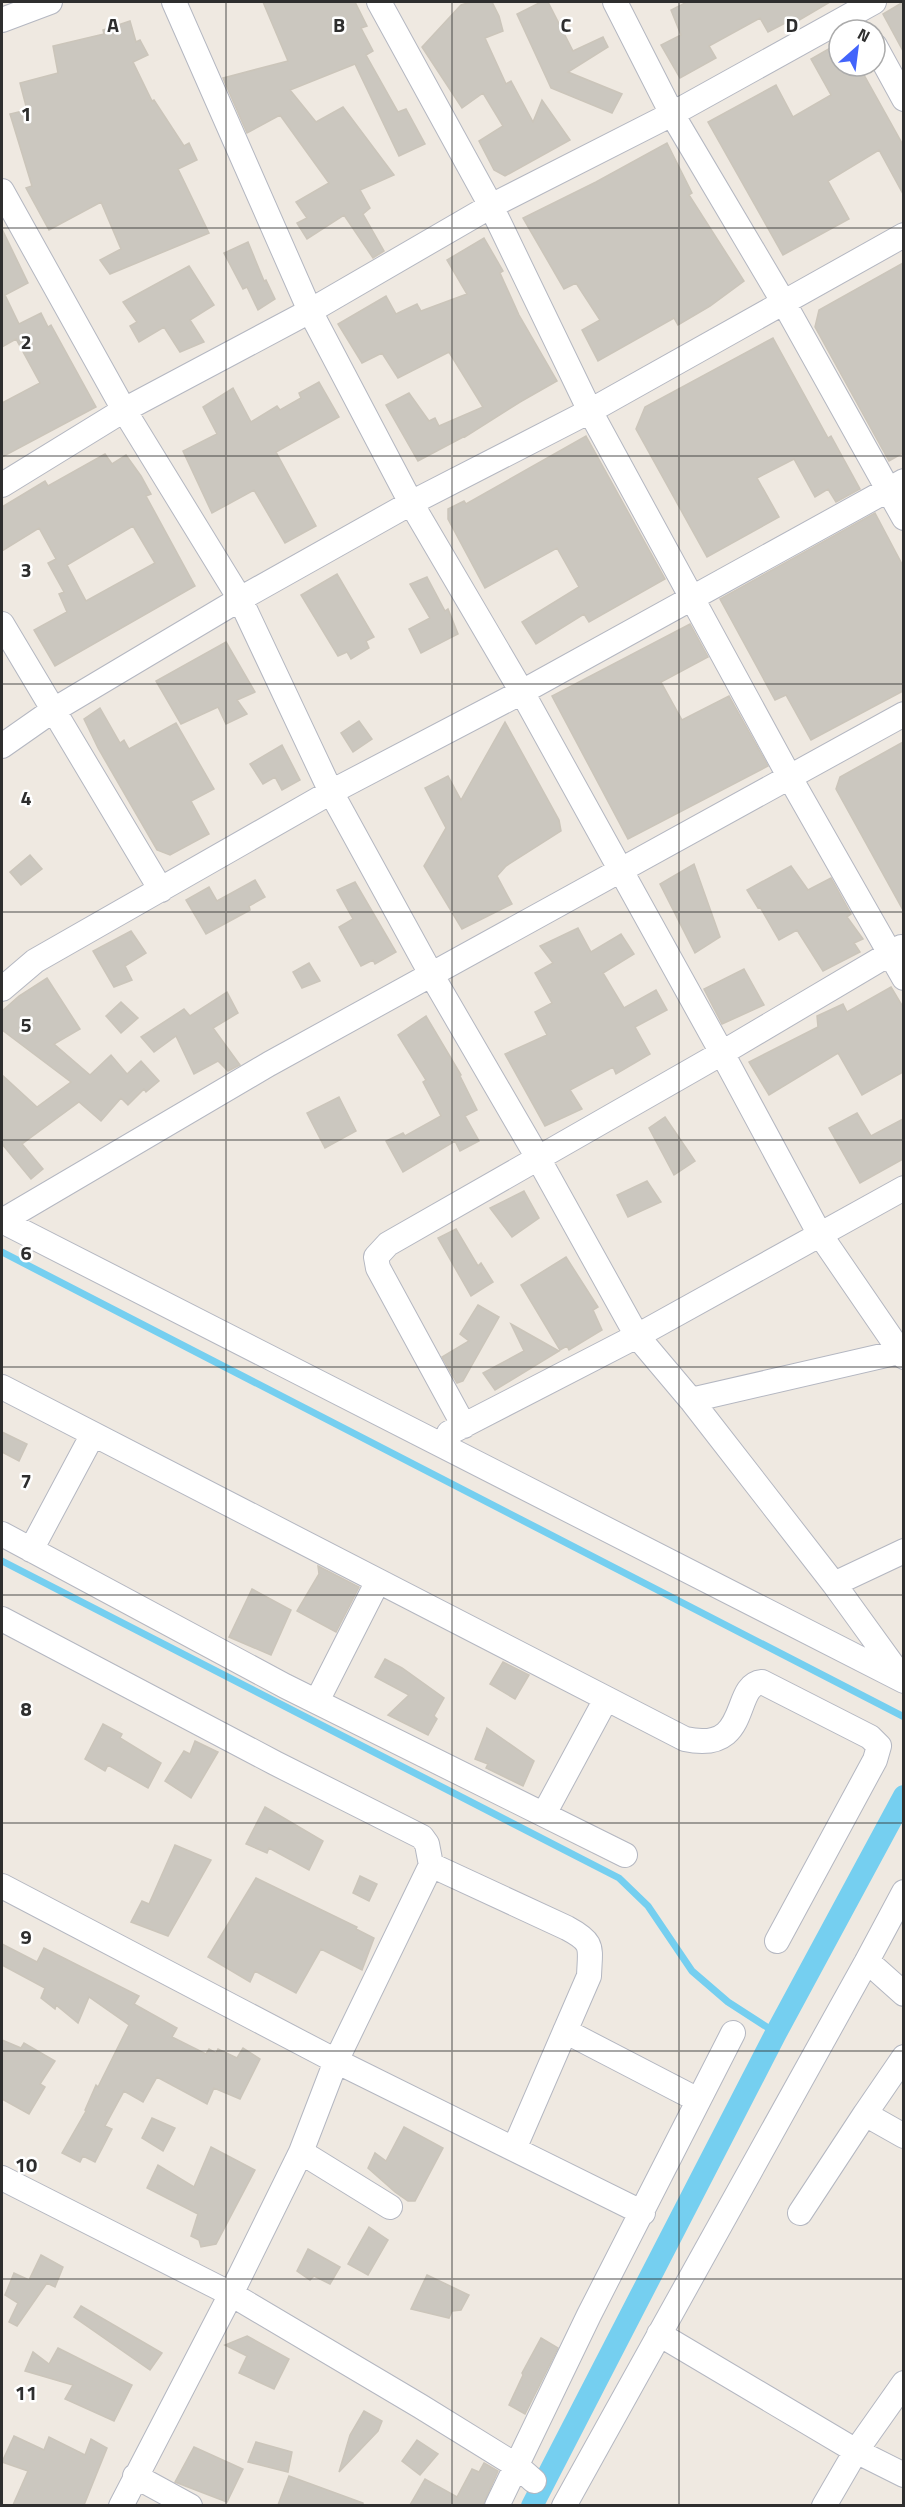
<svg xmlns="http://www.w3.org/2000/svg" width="905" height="2507" font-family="'Titillium Web',sans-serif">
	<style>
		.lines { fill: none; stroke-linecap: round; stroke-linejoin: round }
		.stream { stroke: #75cff0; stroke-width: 7 }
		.canal { stroke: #75cff0; stroke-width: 22 }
		.building { fill: #cbc7bf; stroke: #cbc5ba; stroke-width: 1.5; fill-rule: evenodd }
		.minor-casing { stroke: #b4b7c1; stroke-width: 26 }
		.minor { stroke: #fff; stroke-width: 24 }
		.grid { fill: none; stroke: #2e2e2e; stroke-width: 1.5; stroke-opacity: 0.55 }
		.grid-label { font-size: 20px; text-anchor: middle; font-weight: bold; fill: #2e2e2e; stroke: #fff; stroke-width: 5; stroke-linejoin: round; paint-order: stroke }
	</style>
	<rect width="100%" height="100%" fill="#efe9e1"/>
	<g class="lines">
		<path class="stream" d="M2,1252L904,1717
			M2,1561L619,1878L648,1906L692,1971L728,2002L776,2033"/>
		<path class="canal" d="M532,2506L776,2033L904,1796"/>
	</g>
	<path class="building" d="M263,2H355L367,26L361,28L373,51L366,55L398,112L406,109L425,144L399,156L355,64L290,90L316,122L343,107L394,175L360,190L370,208L363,214L384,251L373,258L344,215L307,239L297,223L307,218L296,202L329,183L280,115L247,133L223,78L288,61Z
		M471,2H492L499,16L503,31L485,38L506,84L511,81L533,122L542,100L570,140L505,176L494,170L479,141L503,126L483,93L462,108L422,47L461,5Z
		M541,2H548L573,51L603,37L608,47L568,72L622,94L612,113L551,88L517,14Z
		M687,2H830L791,25L789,21L768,32L760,18L709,46L716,58L680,78L661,45L681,35L671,10Z
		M903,2V51L883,14Z
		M130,21L136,42L140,40L148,55L133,62L152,101L154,100L184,146L189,143L197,160L178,169L209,233L110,274L100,260L121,249L101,202L49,230L26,188L32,186L10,114L27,110L20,83L58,73L53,46L104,34L103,30Z
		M839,43V66H859L903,145V194L879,150L828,181L849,219L783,255L708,122L776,85L793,117L831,95L811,59Z
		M667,143L692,193L689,195L744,281L710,306L678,325L674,318L598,361L582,330L600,320L576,283L564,289L523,218L596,182Z
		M2,229L28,283L5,295L19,324L41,313L48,327L51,325L96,407L2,457V403L40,383L16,339L2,347Z
		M484,238L503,271L500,273L519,315L557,381L520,402L465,437V436L418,461L386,405L409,393L429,421L435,418L439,426L483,407L449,352L398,378L382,353L362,363L338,324L386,296L396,314L417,304L421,311L467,294L447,260Z
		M248,242L264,281L266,280L275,299L258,310L247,287L243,289L224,253Z
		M903,263V453L889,461L815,327L819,310Z
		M189,266L214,305L190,320L204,342L180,352L164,327L139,342L130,326L137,322L123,302Z
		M773,338L828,438L831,436L860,489L836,502L828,489L815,497L794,459L757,478L779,517L707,557L636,429L645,407Z
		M319,382L339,417L276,452L316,526L285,543L254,490L212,513L183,451L217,434L203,407L233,388L251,422L277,406L280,410L301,398L299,393Z
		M586,436L665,579L589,622L584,614L536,644L522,622L579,587L557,548L485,588L448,519V509L464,501L466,504Z
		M105,454L112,464L126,455L141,476L151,494L146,496L195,586L55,666L34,630L67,612L59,594L64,592L48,563L56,559L39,528L2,551V507L45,481L48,486ZM133,526L155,563L86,601L67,565Z
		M875,513L903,566V691L811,740L786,695L775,700L720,599Z
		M337,574L374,637L366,641L369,648L351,659L347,652L338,656L301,595Z
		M427,577L445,611L448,609L458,634L421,653L409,629L430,618L410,584Z
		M690,624L708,657L661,682L682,720L729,696L768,766L628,839L552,696Z
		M226,642L255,692L237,700L247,714L226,724L218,707L181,724L156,681Z
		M100,708L120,743L124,740L129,749L176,723L214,789L191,801L209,834L170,855L157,850L98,748L84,719Z
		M359,721L372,739L353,752L341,733Z
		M505,722L559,820L561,831L506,866L497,876L512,904L462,929L424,866L446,828L425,788L448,776L461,800Z
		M903,742V910L836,789L840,777Z
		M282,745L300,780L282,790L275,777L263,784L250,764Z
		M30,855L42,869L21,885L10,872Z
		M694,864L720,937L695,953L660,884Z
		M791,866L808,890L831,878L851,914L847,917L863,939L854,943L860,952L823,971L797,930L779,940L760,907L758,908L747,890Z
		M255,880L265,897L249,906L250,910L206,934L186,900L209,887L217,901Z
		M355,882L396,952L375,964L373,960L361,966L339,927L353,919L337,890Z
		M578,928L591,952L621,934L634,954L603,973L624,1008L656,990L667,1010L635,1027L650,1054L616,1074L613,1067L570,1090L582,1109L545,1126L505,1054L547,1035L535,1012L552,1003L535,973L553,963L540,946Z
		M131,931L146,953L125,966L132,980L114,987L93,951Z
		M309,963L320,981L302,988L293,972Z
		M744,969L764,1005L722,1024L704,989Z
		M47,978L80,1029L54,1044L90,1075L111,1055L127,1074L141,1061L159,1081L146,1092L144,1089L128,1105L121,1098L101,1121L79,1102L22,1144L43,1169L31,1179L2,1144V1075L37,1107L71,1082L2,1030V1011L19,996Z
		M891,987L903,1007V1072L862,1095L838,1053L769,1095L749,1062L818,1027L817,1016L843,1004L847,1012Z
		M227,992L238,1013L213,1028L240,1065L228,1071L218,1061L194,1074L176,1036L154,1052L141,1037L184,1009L190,1016Z
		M121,1002L138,1018L121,1033L106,1016Z
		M426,1016L461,1075L460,1076L477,1110L465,1116L479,1141L460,1151L455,1141L403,1172L386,1141L403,1133L405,1136L441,1116L423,1082L426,1080L398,1035Z
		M339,1097L356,1131L325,1148L307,1113Z
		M857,1113L871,1136L903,1119V1159L860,1183L829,1128Z
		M665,1117L695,1161L674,1175L649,1128Z
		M647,1181L661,1202L628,1217L617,1195Z
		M524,1191L539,1218L512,1237L490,1208Z
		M456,1229L478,1266L481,1263L493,1282L471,1296L438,1238Z
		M566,1257L598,1307L593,1310L602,1330L569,1350L567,1346L560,1350L521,1285Z
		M478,1305L499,1317L463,1381L457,1383L442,1357L469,1341L460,1334Z
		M511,1324L559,1351L495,1390L483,1373L524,1351Z
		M2,1432L27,1444L19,1461L2,1452Z
		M318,1566L359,1587L336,1632L297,1611L319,1574Z
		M252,1589L291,1610L271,1655L229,1637Z
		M385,1659L402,1668L444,1698L434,1716L437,1719L428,1735L388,1715L409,1695L375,1677Z
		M503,1662L529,1675L515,1699L490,1684Z
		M103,1724L122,1734L120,1738L161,1763L148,1788L108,1765L105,1771L85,1759Z
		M487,1728L534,1761L523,1786L486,1768L488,1764L475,1759Z
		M195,1741L218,1752L191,1798L165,1781L184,1751L190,1754Z
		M265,1807L323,1841L309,1870L269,1848L267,1853L246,1844Z
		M175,1845L211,1860L168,1936L131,1922L142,1901L149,1904Z
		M360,1876L377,1884L369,1901L353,1893Z
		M256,1878L357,1927L356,1929L374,1938L362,1970L321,1949L296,1993L255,1971L250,1982L208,1957Z
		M2,1944L37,1962L44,1948L139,1996L134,2004L177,2028L172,2037L206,2054L209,2049L216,2053L218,2049L237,2058L243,2048L260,2059L240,2099L214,2088L207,2104L157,2077L143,2102L124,2091L105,2126L112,2129L95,2162L83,2156L80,2162L62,2153L86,2111L85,2110L96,2085L98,2087L129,2025L89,1997L78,2023L56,2005L55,2009L41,1998L45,1988L2,1965Z
		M2,2040L21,2048L24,2043L55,2061L40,2084L45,2087L29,2114L2,2099Z
		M152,2118L175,2128L163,2151L142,2138Z
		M404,2127L443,2148L415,2201H408L395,2192L368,2168L375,2153L386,2161Z
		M211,2147L255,2170L216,2244L201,2247L199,2240L191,2236L198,2214L147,2188L158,2165L194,2187Z
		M369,2227L388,2240L368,2275L348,2264Z
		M308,2249L340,2267L330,2284L314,2276L310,2280L297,2271Z
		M41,2255L63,2267L55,2287L47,2283L17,2326L9,2322L18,2303L5,2295L14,2273L29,2280Z
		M427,2275L469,2295L461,2310L452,2311L449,2318L411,2309Z
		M81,2306L162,2353L150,2370L74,2317Z
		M247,2336L289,2359L274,2389L239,2373L247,2356L225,2345Z
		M541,2338L558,2348L525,2414L509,2405L523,2375L522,2373Z
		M58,2348L132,2385L114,2421L65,2399L73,2385L25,2371L33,2352L49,2364Z
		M364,2411L382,2421L378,2431L339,2472L350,2435Z
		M14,2436L44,2450L49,2437L85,2455L91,2439L107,2448L84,2505H13L28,2471L2,2462Z
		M417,2440L438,2454L420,2475L402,2461Z
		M256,2442L292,2452L288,2472L248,2462Z
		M194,2447L243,2469L227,2502L175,2482Z
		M484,2463L498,2471L483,2505H410L425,2479L457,2497L472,2469L479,2472Z
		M289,2476L363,2503V2505H278Z"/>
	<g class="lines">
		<g class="minor-casing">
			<path id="minor" d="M174,2L310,311L411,503L522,692L722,1053L819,1233L904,1357
				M379,2L491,206L590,411L789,776L904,978
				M615,2L672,114L784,303L904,518
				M2,20L50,2
				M875,46L904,99
				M2,191L124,410L240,599L331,792L431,974L538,1158L637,1336L691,1400L904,1351
				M2,485L124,410L310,311L491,206L672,114L874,2
				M2,624L161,890
				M2,746L52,711L240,599L411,503L590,411L904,235
				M2,989L35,961L331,792L522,692L904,481
				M2,1221L269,1064L904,714
				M2,1221L904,1681
				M2,1387L685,1739C752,1754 731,1685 762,1682L870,1737L879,1746L875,1760L777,1941
				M691,1400L834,1584L902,1678
				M464,1426L378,1268L376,1257L388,1244L722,1053L901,947
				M449,1433L637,1336L904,1188
				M2,1534L285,1686L625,1855
				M31,1550L93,1434
				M834,1584L904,1551
				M2,1619L275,1763L422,1837L427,1844L431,1865L336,2061L301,2152L231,2294L121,2506
				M317,1701L378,1581
				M544,1814L606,1699
				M431,1865L567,1928C595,1943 590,1947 589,1976L514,2149
				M2,1886L336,2061L643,2213
				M867,1961L904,1994
				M565,2031L698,2100
				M865,2114L904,2057
				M301,2152L390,2207
				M2,2178L231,2294L420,2406L517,2466L534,2481
				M800,2213L865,2114L904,2136
				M659,2334L856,2451L904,2475
				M135,2476L190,2506
				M497,2506L589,2315L733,2033
				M564,2506L867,1961L904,1892
				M824,2506L856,2451L904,2383"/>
		</g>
		<use href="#minor" class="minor"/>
	</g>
	<path class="grid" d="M226,2V2506M452,2V2506M679,2V2506M2,228H904M2,456H904M2,684H904M2,912H904M2,1140H904M2,1367H904M2,1595H904M2,1823H904M2,2051H904M2,2279H904"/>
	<g class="grid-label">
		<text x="113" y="32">A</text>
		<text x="339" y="32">B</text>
		<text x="566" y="32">C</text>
		<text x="792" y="32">D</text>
		<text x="26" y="121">1</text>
		<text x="26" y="349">2</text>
		<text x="26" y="577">3</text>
		<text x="26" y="805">4</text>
		<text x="26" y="1032">5</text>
		<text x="26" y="1260">6</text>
		<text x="26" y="1488">7</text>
		<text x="26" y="1716">8</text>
		<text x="26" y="1944">9</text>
		<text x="26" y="2172">10</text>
		<text x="26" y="2400">11</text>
	</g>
	<rect width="905" height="2507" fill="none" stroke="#2e2e2e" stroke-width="6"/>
	<g transform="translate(857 48) rotate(28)"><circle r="28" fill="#ffffff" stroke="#ababab" stroke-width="1.5"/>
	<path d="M0-4.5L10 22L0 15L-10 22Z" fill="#4264fb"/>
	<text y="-9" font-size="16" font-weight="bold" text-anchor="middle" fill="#2e2e2e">N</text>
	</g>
</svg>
